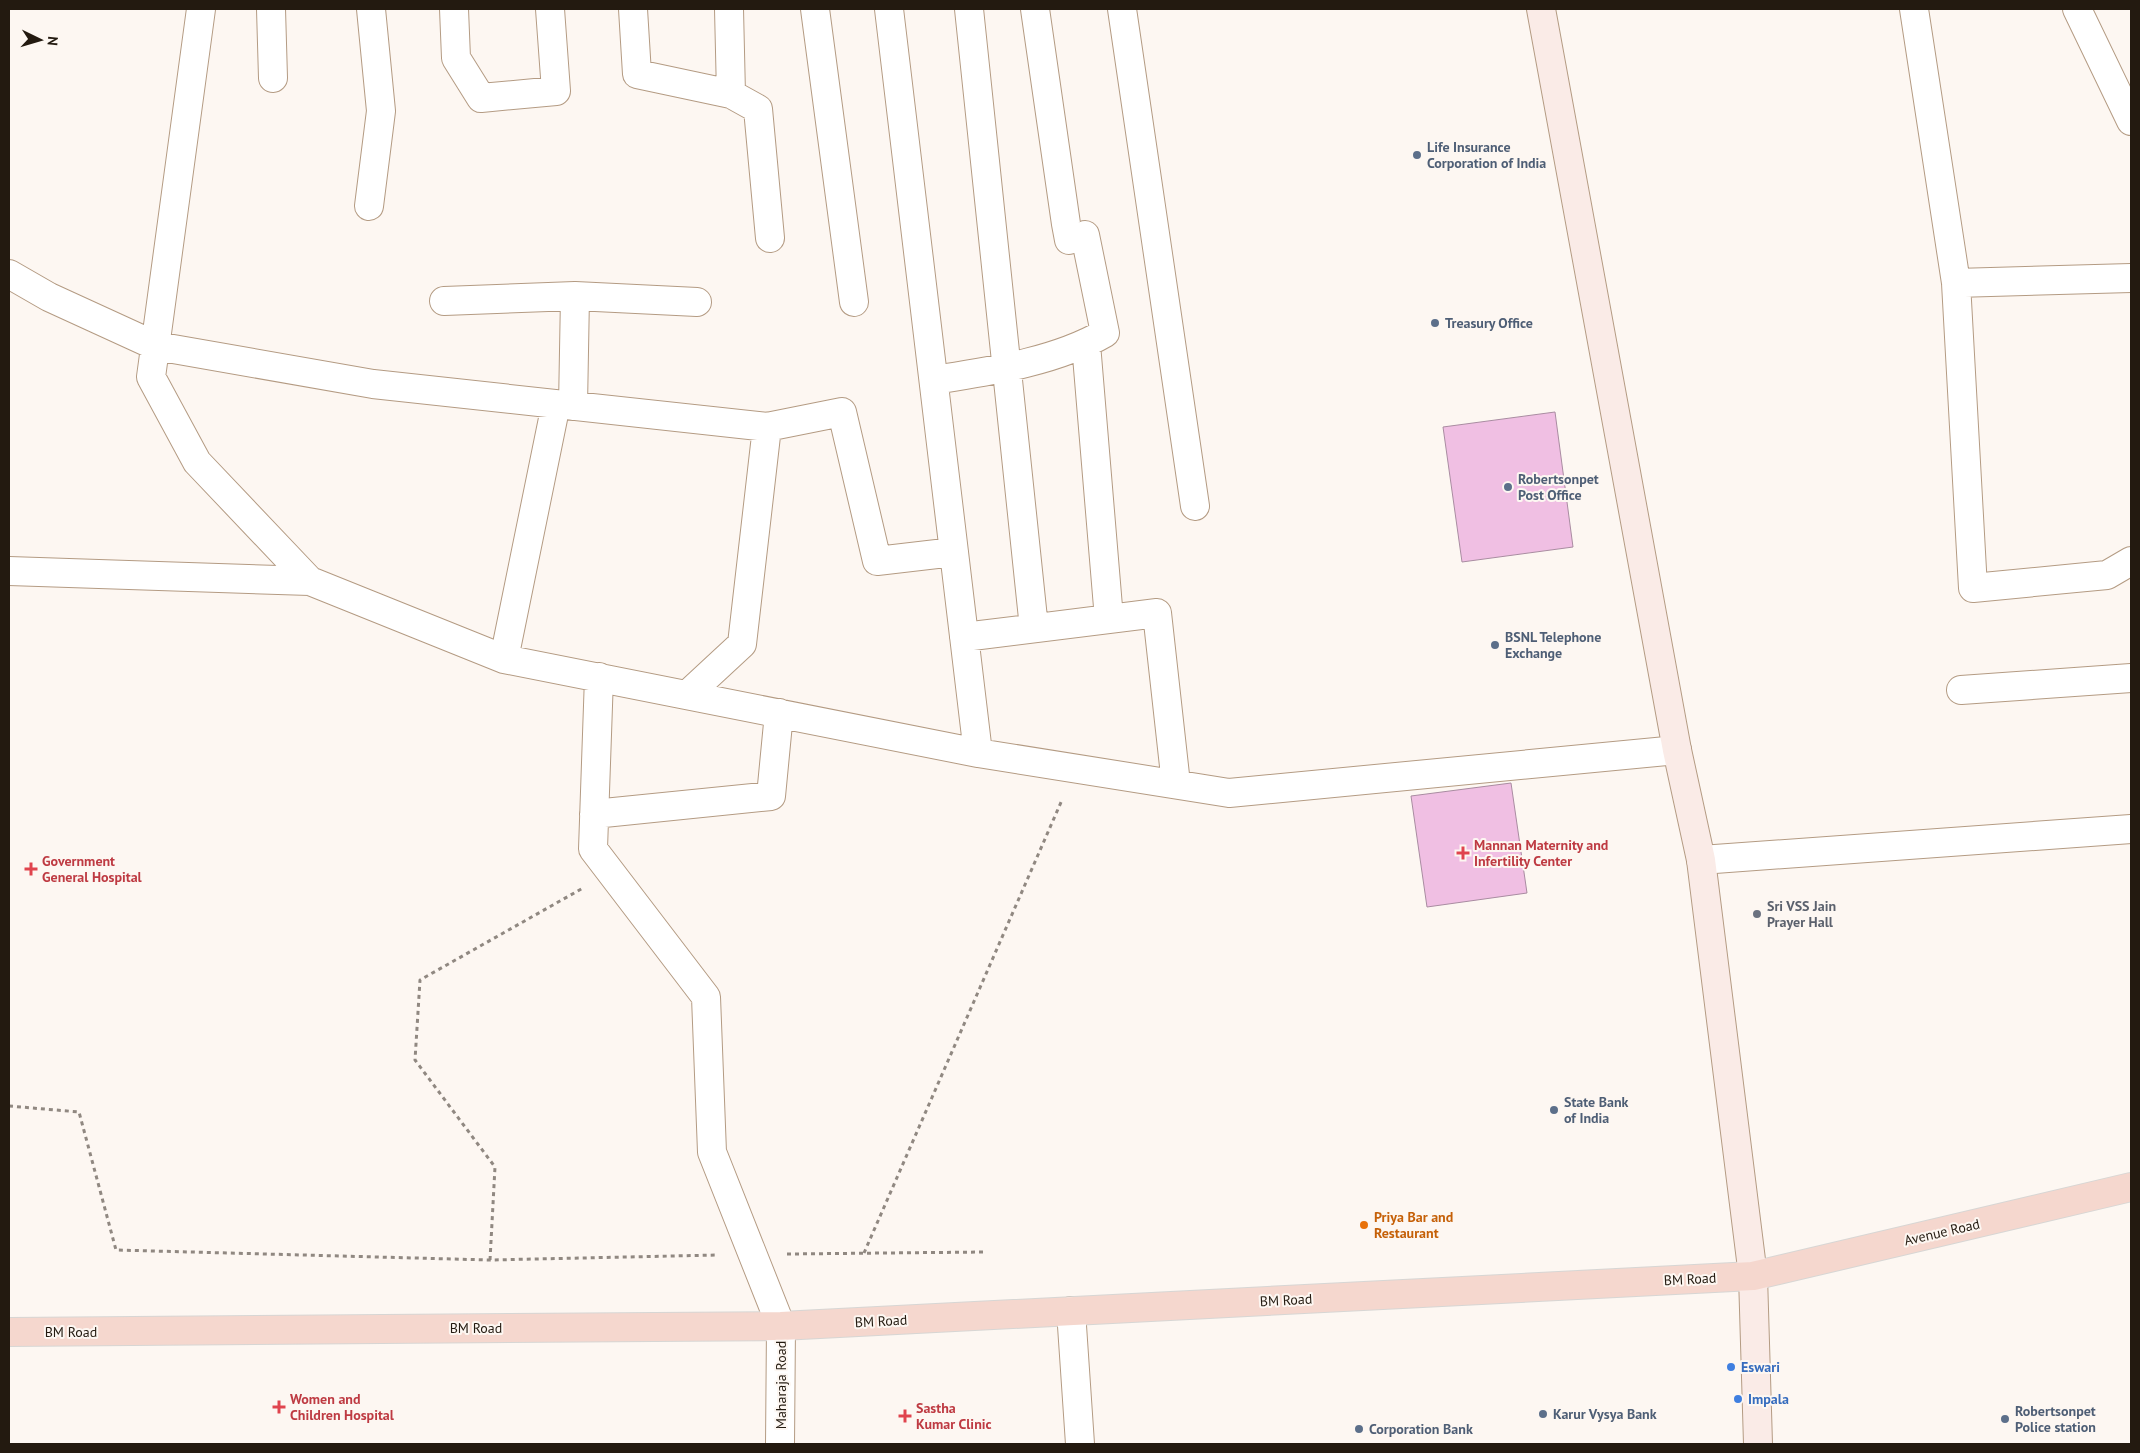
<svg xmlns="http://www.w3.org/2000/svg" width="2140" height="1453" font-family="'PT Sans',sans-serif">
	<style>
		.building { fill: #f0bfe3; stroke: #a98ca1 }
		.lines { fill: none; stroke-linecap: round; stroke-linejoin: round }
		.minor-casing { stroke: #b49b83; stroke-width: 30 }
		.secondary-casing { stroke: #b49b83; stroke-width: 30 }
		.primary-casing { stroke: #d7d6d4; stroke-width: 30 }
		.path { stroke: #908881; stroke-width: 3; stroke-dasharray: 4 4; stroke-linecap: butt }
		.minor { stroke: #fff; stroke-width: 28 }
		.secondary { stroke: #faebe7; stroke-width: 28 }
		.primary { stroke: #f5d7ce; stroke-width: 28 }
		.service-dot { fill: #5c6f8a; stroke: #fdf7f2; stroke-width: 2 }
		.health-dot { fill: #e0444e; stroke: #fdf7f2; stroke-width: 2 }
		.worship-dot { fill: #6b7280; stroke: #fdf7f2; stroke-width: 2 }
		.food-dot { fill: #e8710a; stroke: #fdf7f2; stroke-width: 2 }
		.shop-dot { fill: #3f7fe0; stroke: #fdf7f2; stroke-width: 2 }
		.labels { text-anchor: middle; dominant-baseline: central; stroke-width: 4; stroke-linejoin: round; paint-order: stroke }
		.service-label { font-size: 14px; font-weight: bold; fill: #4e5e75; stroke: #fdf7f2; text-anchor: start }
		.health-label { font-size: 14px; font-weight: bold; fill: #be3a42; stroke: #fdf7f2; text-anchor: start }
		.worship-label { font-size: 14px; font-weight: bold; fill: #5b616d; stroke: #fdf7f2; text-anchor: start }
		.food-label { font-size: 14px; font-weight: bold; fill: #c56008; stroke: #fdf7f2; text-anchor: start }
		.street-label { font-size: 14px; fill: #231a10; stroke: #fdf7f2 }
		.shop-label { font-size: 14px; font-weight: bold; fill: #366cbe; stroke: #fdf7f2; text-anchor: start }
	</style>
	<rect width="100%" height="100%" fill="#fdf7f2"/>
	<path class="building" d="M1555,412L1573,547L1462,562L1443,427Z
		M1511,783L1527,893L1427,907L1411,796Z"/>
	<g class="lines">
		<g class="minor-casing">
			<path id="minor" d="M201,9L151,377L197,462L310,581L504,659L978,753
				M271,9L273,78
				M454,9L456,58L481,98L556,91L550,9
				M633,9L637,74L731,94
				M729,9L731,94L758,109L770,238
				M815,9L854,302
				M889,9L978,753L1229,793L1677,750
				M969,9L1034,628
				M1122,9L1195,506
				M1914,9L1956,283L1973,588L2107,575L2131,561
				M2077,9L2131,121
				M369,206L381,111L371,9
				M9,274L49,297L156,346L373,384L767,427L842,412L877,561L954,552
				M1956,283L2131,278
				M444,301L575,296
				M1086,344L1109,619
				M934,380C990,371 1055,362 1105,333L1085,235L1069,240L1066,224L1035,9
				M573,406L575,296L697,302
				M9,571L310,581
				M964,637L1157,613L1176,784
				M504,659L556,404
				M599,677L593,849L706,997L712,1152L781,1326L780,1444
				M1961,690L2131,678
				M687,695L742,644L767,427
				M594,814L771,796L779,713
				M1701,860L2131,829
				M1071,1311L1080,1444"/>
		</g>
		<g class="secondary-casing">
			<path id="secondary" d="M1541,9L1677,750L1701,860L1753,1276L1758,1444"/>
		</g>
		<g class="primary-casing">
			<path id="primary" d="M9,1332L781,1326L1753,1276L2131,1187"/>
		</g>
		<path class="path" d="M9,1106L79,1112L116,1250L490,1260L718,1255
			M864,1253L1062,800
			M787,1254L984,1252
			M490,1260L495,1167L415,1060L420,980L583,888"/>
		<use href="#minor" class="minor"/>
		<use href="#secondary" class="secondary"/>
		<use href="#primary" class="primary"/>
	</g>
	<g class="service-dot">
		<circle cx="1417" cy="155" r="5"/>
		<circle cx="1435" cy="323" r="5"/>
		<circle cx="1508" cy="487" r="5"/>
		<circle cx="1495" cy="645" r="5"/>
		<circle cx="1554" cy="1110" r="5"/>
		<circle cx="1543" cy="1414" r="5"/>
		<circle cx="2005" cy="1419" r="5"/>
		<circle cx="1359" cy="1429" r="5"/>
	</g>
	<g class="health-dot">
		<path d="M1460.5 845.5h5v5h5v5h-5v5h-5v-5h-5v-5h5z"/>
		<path d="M28.5 861.5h5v5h5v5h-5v5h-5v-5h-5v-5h5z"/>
		<path d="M276.5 1399.5h5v5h5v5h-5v5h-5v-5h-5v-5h5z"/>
		<path d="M902.5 1408.5h5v5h5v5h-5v5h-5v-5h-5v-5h5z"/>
	</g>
	<circle class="worship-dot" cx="1757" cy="914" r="5"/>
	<circle class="food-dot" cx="1364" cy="1225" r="5"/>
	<g class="shop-dot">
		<circle cx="1731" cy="1367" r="5"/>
		<circle cx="1738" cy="1399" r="5"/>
	</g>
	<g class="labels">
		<g class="service-label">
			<text x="1427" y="147">Life Insurance<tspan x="1427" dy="16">Corporation of India</tspan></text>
			<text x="1445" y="323">Treasury Office</text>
			<text x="1518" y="479">Robertsonpet<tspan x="1518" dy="16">Post Office</tspan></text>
			<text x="1505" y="637">BSNL Telephone<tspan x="1505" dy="16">Exchange</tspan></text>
			<text x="1564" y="1102">State Bank<tspan x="1564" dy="16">of India</tspan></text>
			<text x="2015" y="1411">Robertsonpet<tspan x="2015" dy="16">Police station</tspan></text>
			<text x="1553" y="1414">Karur Vysya Bank</text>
			<text x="1369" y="1429">Corporation Bank</text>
		</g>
		<g class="health-label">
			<text x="1474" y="845">Mannan Maternity and<tspan x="1474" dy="16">Infertility Center</tspan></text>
			<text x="42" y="861">Government<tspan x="42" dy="16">General Hospital</tspan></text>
			<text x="290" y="1399">Women and<tspan x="290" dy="16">Children Hospital</tspan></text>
			<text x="916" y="1408">Sastha<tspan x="916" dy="16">Kumar Clinic</tspan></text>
		</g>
		<g class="worship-label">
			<text x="1767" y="906">Sri VSS Jain<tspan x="1767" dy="16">Prayer Hall</tspan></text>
		</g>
		<g class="food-label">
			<text x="1374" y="1217">Priya Bar and<tspan x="1374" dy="16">Restaurant</tspan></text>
		</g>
		<g class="street-label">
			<text transform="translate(1942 1232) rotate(-13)">Avenue Road</text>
			<text transform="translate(1690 1279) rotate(-3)">BM Road</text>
			<text transform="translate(1286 1300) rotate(-3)">BM Road</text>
			<text transform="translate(881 1321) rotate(-3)">BM Road</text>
			<text x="476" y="1328">BM Road</text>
			<text x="71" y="1332">BM Road</text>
			<text transform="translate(781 1385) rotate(-90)">Maharaja Road</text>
		</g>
		<g class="shop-label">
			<text x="1741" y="1367">Eswari</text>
			<text x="1748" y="1399">Impala</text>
		</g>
	</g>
	<rect width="2140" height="1453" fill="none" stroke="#231a10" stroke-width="20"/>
	<g transform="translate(40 40) rotate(95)" stroke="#fdf7f2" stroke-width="4" paint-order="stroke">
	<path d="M0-4L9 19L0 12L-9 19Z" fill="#231a10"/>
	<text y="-8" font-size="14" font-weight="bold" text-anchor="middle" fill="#231a10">N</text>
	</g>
</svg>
